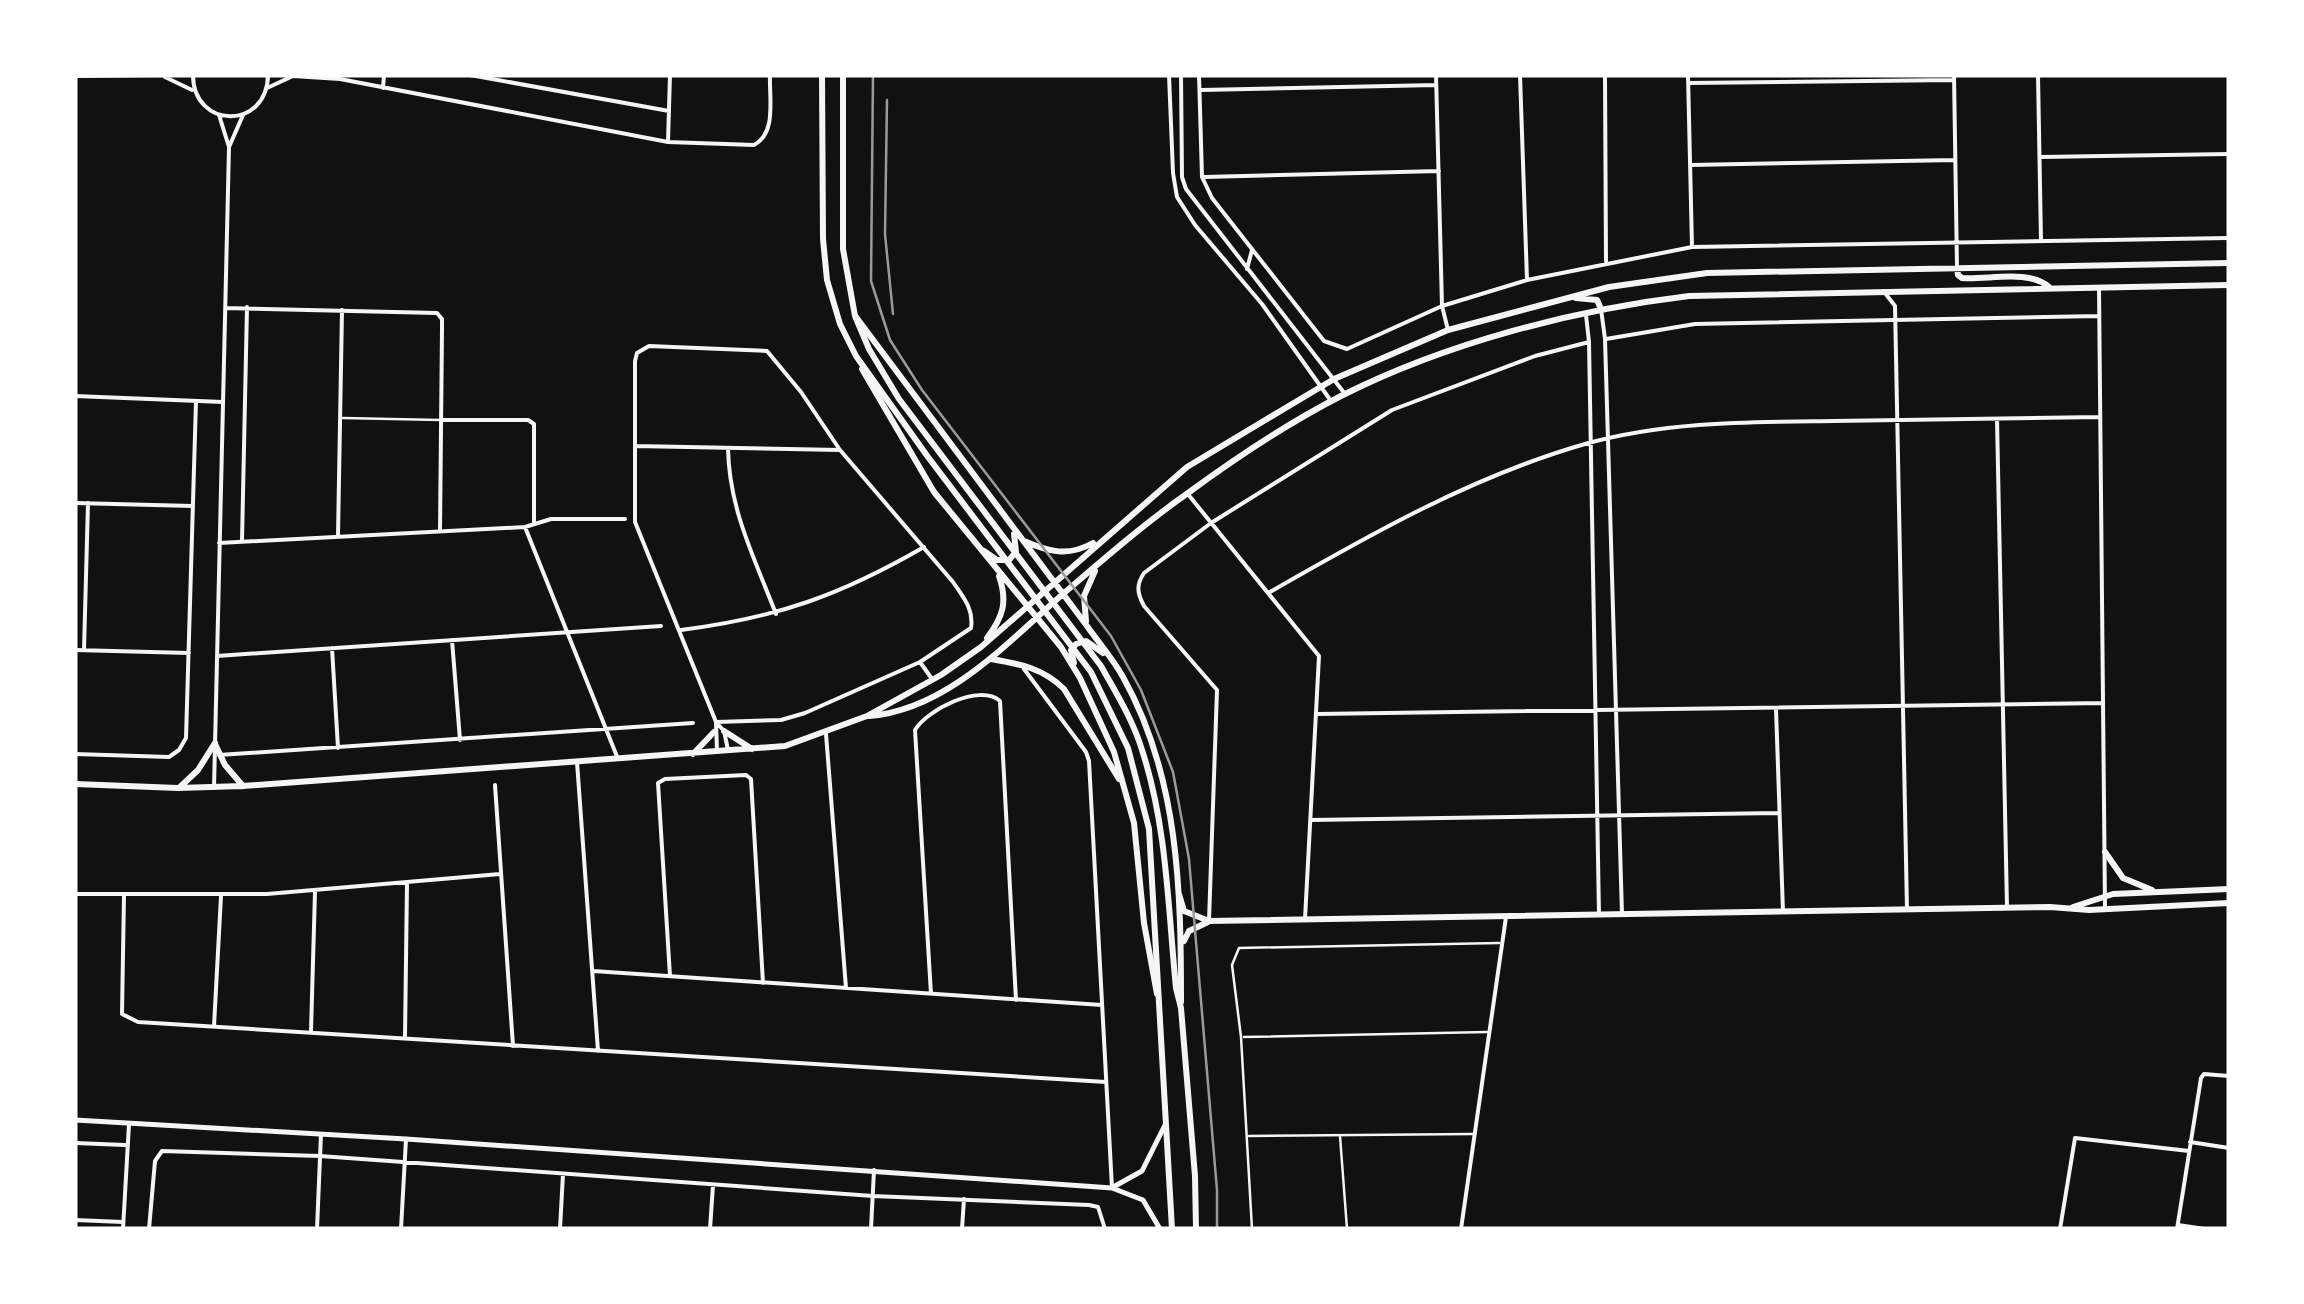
<svg xmlns="http://www.w3.org/2000/svg" width="2304" height="1304" font-family="'Exo 2',sans-serif">
	<style>
		.lines { fill: none; stroke-linecap: round; stroke-linejoin: round }
		.service { stroke: #f5f5f5; stroke-width: 2.5 }
		.minor { stroke: #f5f5f5; stroke-width: 4 }
		.tertiary { stroke: #f5f5f5; stroke-width: 5 }
		.secondary { stroke: #f5f5f5; stroke-width: 6 }
		.trunk { stroke: #f5f5f5; stroke-width: 6 }
		.tram { stroke: #9a9a9a; stroke-width: 2.5 }
	</style>
	<rect width="100%" height="100%" fill="#111"/>
	<g class="lines">
		<path class="service" d="M343,418L440,420
			M1244,1037L1487,1032
			M1249,1136L1473,1134
			M1340,1136L1347,1229
			M1252,1229L1241,1037L1232,965L1239,948L1499,943"/>
		<path class="minor" d="M193,75C193,129 267,131 268,75
			M470,75L669,111
			M1169,75L1173,173L1177,197L1195,225L1262,304L1331,401
			M1181,75L1182,177L1186,189L1345,394
			M1199,75L1202,177L1212,198L1324,341L1347,349L1442,306L1527,280L1692,247L2229,238
			M1436,75L1442,306L1448,330
			M1520,75L1527,280
			M1605,75L1606,262
			M1688,75L1692,247
			M1954,75L1957,268
			M2038,75L2041,241
			M75,76L171,75
			M165,77L192,90
			M1688,83L1954,80
			M267,88L293,76L340,79L668,142L754,145C777,133 769,98 770,75
			M383,88L384,75
			M1201,90L1436,85
			M668,142L670,75
			M229,147L243,115
			M2040,157L2229,154
			M1690,165L1955,160
			M1204,177L1439,171
			M1247,269L1252,250
			M2099,288L2105,908
			M1885,293L1895,306L1907,910
			M225,308L437,313L442,319V329L440,530
			M1601,309L1605,339L1622,914
			M1586,315L1589,342L1599,915
			M1606,339L1695,324L2099,316
			M75,396L223,402
			M1997,419L2007,908
			M443,420H528L534,424V522
			M635,446L840,450
			M728,448C729,509 754,557 776,614
			M1187,493L1319,656L1305,919
			M75,503L193,506
			M525,527L618,759
			M338,536L342,310
			M242,541L247,307
			M219,543L525,527L551,519H625
			M1270,592C1371,534 1473,476 1585,444C1666,421 1751,422 1834,421C1923,420 2012,419 2100,417
			M681,630C777,618 841,595 924,547
			M452,640L460,740
			M332,648L338,748
			M75,650L189,653
			M84,650L88,503
			M217,656L661,626
			M920,662L932,679
			M1024,669L1086,752L1089,761L1112,1188
			M1776,709L1783,912
			M1316,714L2103,703
			M716,722L781,720L805,713L920,662L971,628C974,609 963,597 953,582L840,450L801,392L767,351L649,346L637,353L635,361V522L716,722L724,731L728,750
			M716,722L717,751
			M826,734L846,988
			M75,754L169,757L179,750L186,738L196,401
			M219,755L693,723
			M577,762L598,1051
			M495,785L513,1046
			M214,788L229,147L219,115
			M1310,820L1778,813
			M75,894H267L500,874
			M124,895L122,1014L138,1022L1106,1082
			M1209,921L1217,690L1144,606C1137,593 1136,585 1144,573L1211,523L1392,410L1535,356L1589,342
			M593,971L1102,1005
			M670,976L658,783L665,779L746,775L751,779L763,983
			M931,994L915,730C927,710 979,683 1000,701L1016,1000
			M214,1026L221,896
			M311,1031L315,892
			M405,1037L407,883
			M2190,1142L2229,1148
			M75,1143L125,1145
			M75,1220L123,1222
			M2178,1225L2205,1229
			M123,1229L129,1124
			M149,1229L155,1161L162,1151L320,1156L873,1196L1089,1205L1098,1207L1105,1229
			M317,1229L321,1134
			M401,1229L406,1139
			M560,1229L563,1174
			M710,1229L713,1185
			M871,1229L874,1170
			M962,1229L964,1199
			M1461,1229L1506,917
			M2060,1229L2075,1138L2189,1151
			M2177,1229L2201,1078L2204,1074L2229,1076"/>
		<path class="tertiary" d="M75,1120L406,1139L1112,1188L1143,1200L1160,1229
			M1115,1186L1142,1171L1165,1125"/>
		<path class="secondary" d="M1957,268L1958,275L1962,278C1989,280 2028,269 2049,287
			M1576,298L1597,300L1601,309
			M856,317L1087,626C1099,643 1113,659 1123,677C1179,777 1181,890 1181,1002
			M862,369L934,492L1061,647L1080,678L1114,752L1134,823L1144,923L1157,994
			M1024,541C1049,552 1068,557 1093,543
			M984,551L997,560H1009L1016,552L1014,534
			M1086,621L1084,596L1095,571
			M987,638C1003,617 1008,602 999,576
			M991,659C1020,664 1043,668 1064,689L1119,779
			M1074,663L1071,650L1076,644L1086,641L1103,653
			M869,716C947,710 1009,641 1064,593C1104,559 1145,523 1188,493C1233,460 1292,421 1341,396C1446,343 1573,310 1689,296L2229,285
			M724,731L752,749
			M215,744L225,765L243,786
			M693,754L714,732
			M75,784L178,788L243,786L785,746L867,716L941,675L981,647L1187,467L1334,379L1448,330L1609,287L1707,273L2229,263
			M179,788L198,770L215,743
			M2105,852L2123,878L2152,890
			M1179,894L1184,911L1209,921L2050,907L2089,910L2229,903
			M2073,907L2113,894L2229,889
			M1184,941L1189,931L1208,922"/>
		<path class="trunk" d="M822,75L823,239L827,280L840,324L856,356L928,457L1091,672L1128,748L1149,829L1172,1229
			M843,75V249L855,316L869,349L899,399L1101,666C1116,693 1133,720 1142,750C1167,826 1168,908 1176,988L1181,1008L1195,1176L1196,1229"/>
		<path class="tram" d="M873,75L871,281L890,340L922,390L1111,636L1141,690L1173,772L1189,859L1217,1190V1229
			M887,100L885,234L893,314"/>
	</g>
	<rect width="2304" height="1304" fill="none" stroke="#ffffff" stroke-width="155"/>
</svg>
